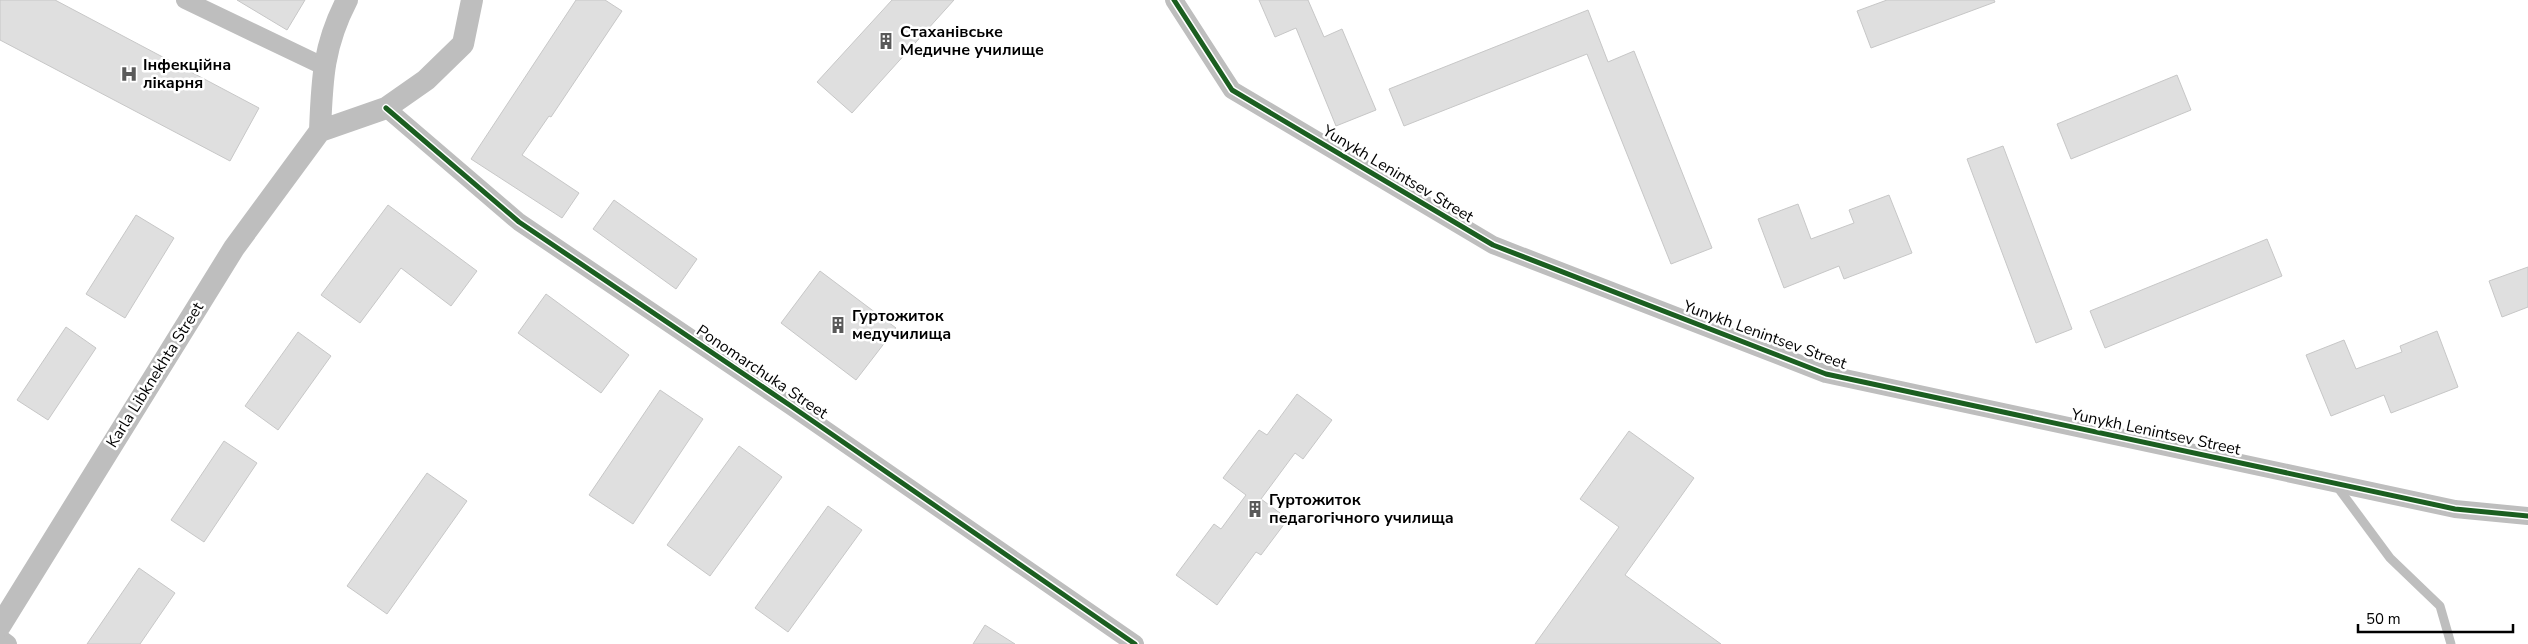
<svg xmlns="http://www.w3.org/2000/svg" width="2528" height="644" font-family="'Nunito Sans',sans-serif">
	<style>
		.building { fill: #dfdfdf; stroke: #c7c7c7 }
		.lines { fill: none; stroke-linecap: round; stroke-linejoin: round }
		.service { stroke: #bebebe; stroke-width: 9 }
		.minor { stroke: #bebebe; stroke-width: 18 }
		.tertiary { stroke: #bebebe; stroke-width: 22 }
		.cycleway-casing { stroke: #fff; stroke-width: 8 }
		.cycleway { stroke: #1b5e20; stroke-width: 5 }
		.labels { text-anchor: middle; dominant-baseline: central; stroke-width: 5; stroke-linejoin: round; paint-order: stroke }
		.poi-label { font-size: 16px; font-weight: bold; fill: #000; stroke: #fff; text-anchor: start }
		.street-label { font-size: 16px; fill: #000; stroke: #fff }
	</style>
	<rect width="100%" height="100%" fill="#fff"/>
	<path class="building" d="M0,0H55L259,108L230,161L0,40Z
		M237,0H305L287,30Z
		M576,0H605L622,11L551,117L549,116L522,155L579,193L562,218L471,159Z
		M892,0H954L852,113L817,82Z
		M1259,0H1308L1324,37L1342,29L1376,110L1336,126L1296,28L1275,37Z
		M1887,0H1994L1995,2L1871,48L1857,11Z
		M1588,10L1608,62L1634,51L1712,248L1671,264L1587,54L1404,126L1389,89Z
		M2177,75L2191,110L2071,159L2057,124Z
		M2003,146L2072,329L2036,343L1967,159Z
		M1889,195L1912,253L1844,279L1839,266L1784,288L1758,219L1798,204L1811,239L1854,223L1849,210Z
		M614,200L697,259L676,289L593,229Z
		M388,205L477,271L451,306L401,268L360,323L321,295Z
		M136,215L174,238L125,318L86,294Z
		M2267,239L2282,276L2105,348L2090,311Z
		M2528,267V307L2502,317L2489,281Z
		M820,271L896,328L856,380L781,323Z
		M546,294L629,355L601,393L518,333Z
		M66,327L96,348L48,420L17,400Z
		M2437,331L2458,387L2391,413L2384,395L2331,416L2306,355L2344,340L2356,369L2402,352L2400,346Z
		M298,332L331,356L278,430L245,406Z
		M660,390L703,419L633,524L589,495Z
		M1297,394L1332,420L1303,459L1295,453L1261,499L1288,519L1261,555L1256,552L1217,605L1176,575L1214,524L1221,529L1246,495L1223,478L1259,430L1267,435Z
		M1629,431L1694,478L1625,575L1721,644H1535L1619,527L1580,499Z
		M224,441L257,463L204,542L171,520Z
		M739,446L782,477L710,576L667,545Z
		M427,473L467,501L387,614L347,586Z
		M828,506L862,530L788,632L755,608Z
		M139,568L175,593L140,644H87Z
		M985,625L1015,644H973Z"/>
	<g class="lines">
		<path class="service" d="M2336,485L2390,558L2440,606L2451,644"/>
		<path class="minor" d="M185,0L323,66
			M1174,0L1232,90L1493,245L1826,374L2455,509L2528,516
			M386,108L519,222L791,406L1135,644
			M0,638L8,644"/>
		<path class="tertiary" d="M347,0C323,46 322,80 320,131L386,108L426,80L463,44L472,0
			M0,626L234,248L320,131"/>
		<g class="cycleway-casing">
			<path id="cycleway" d="M1174,0L1232,90L1493,245L1826,374L2455,509L2528,516
				M386,108L519,222L791,406L1135,644"/>
		</g>
		<use href="#cycleway" class="cycleway"/>
	</g>
	<defs>
		<g id="building-bare" transform="scale(1.35)"><path d="M-4-6H4V6H1V3H-1V6H-4ZM-2.5-4.3h1.7v1.8h-1.7ZM.8-4.3h1.7v1.8H.8ZM-2.5-1h1.7V.8h-1.7ZM.8-1h1.7V.8H.8Z" fill="#595959" stroke="#fff" stroke-width="2.5" paint-order="stroke"/></g>
		<g id="hospital-bare" transform="scale(1.35)"><path d="M-5-5h3v3.5h4V-5h3V5h-3V1.5h-4V5h-3Z" fill="#595959" stroke="#fff" stroke-width="2.5" paint-order="stroke"/></g>
	</defs>
	<g fill-rule="evenodd">
		<use href="#building-bare" x="886" y="41"/>
		<use href="#hospital-bare" x="129" y="74"/>
		<use href="#building-bare" x="838" y="325"/>
		<use href="#building-bare" x="1255" y="509"/>
	</g>
	<g class="labels">
		<g class="poi-label">
			<text x="900" y="32">Стаханівське<tspan x="900" dy="18">Медичне училище</tspan></text>
			<text x="143" y="65">Інфекційна<tspan x="143" dy="18">лікарня</tspan></text>
			<text x="852" y="316">Гуртожиток<tspan x="852" dy="18">медучилища</tspan></text>
			<text x="1269" y="500">Гуртожиток<tspan x="1269" dy="18">педагогічного училища</tspan></text>
		</g>
		<g class="street-label">
			<text transform="translate(1398 174) rotate(31)">Yunykh Lenintsev Street</text>
			<text transform="translate(1765 335) rotate(20)">Yunykh Lenintsev Street</text>
			<text transform="translate(762 372) rotate(34)">Ponomarchuka Street</text>
			<text transform="translate(155 375) rotate(-58)">Karla Libknekhta Street</text>
			<text transform="translate(2156 432) rotate(12)">Yunykh Lenintsev Street</text>
		</g>
	</g>
	<path d="M2358 624v8h155v-8" fill="none" stroke="#000000" stroke-width="2.5"/>
	<text x="2366" y="624" font-size="15" fill="#000000" stroke="#ffffff" stroke-width="4" paint-order="stroke">50 m</text>
</svg>
